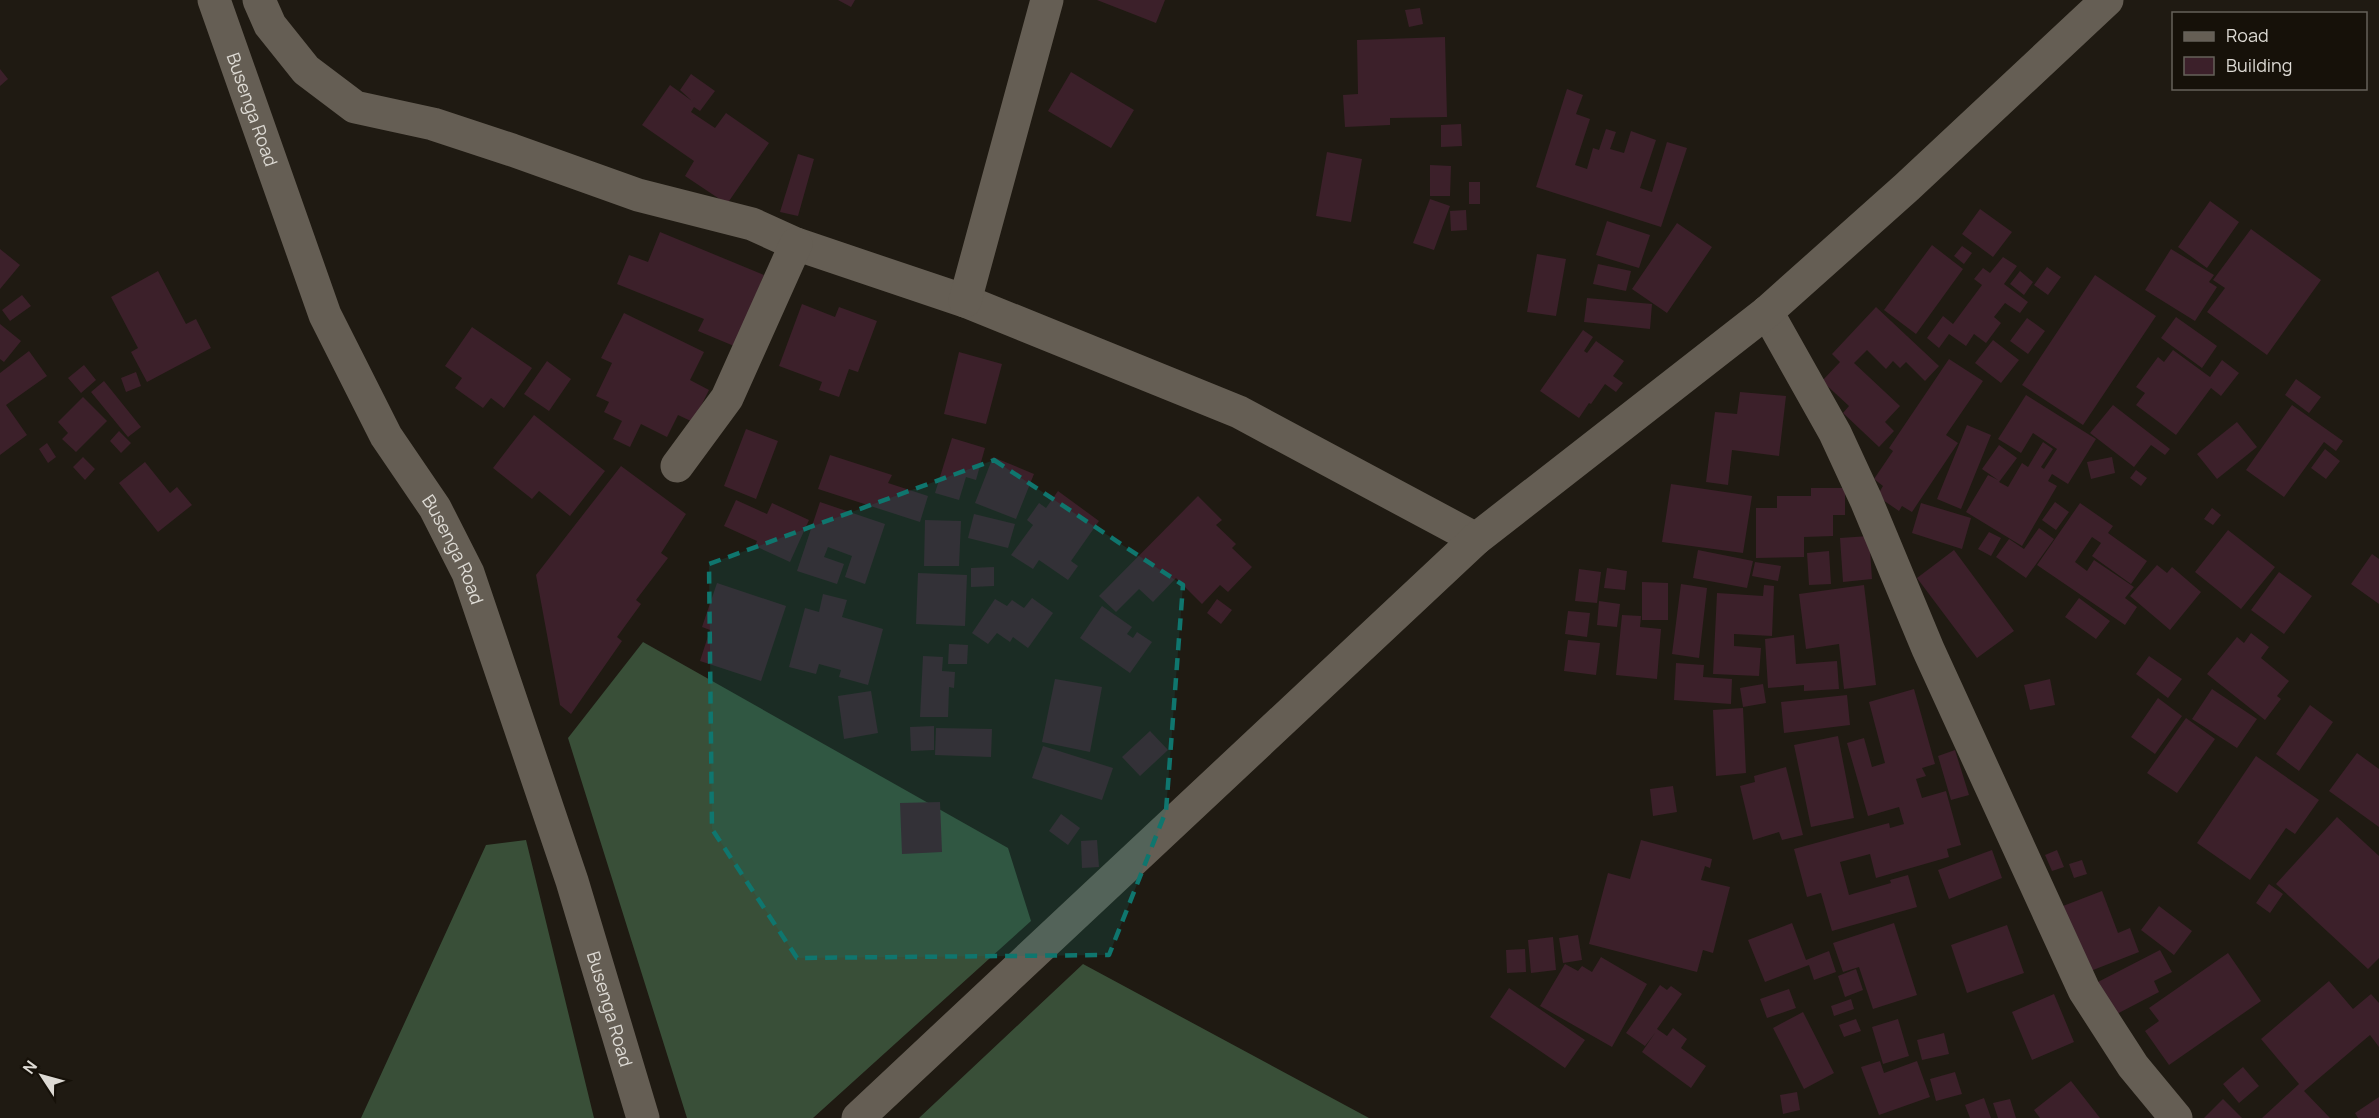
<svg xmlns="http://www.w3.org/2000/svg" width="2379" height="1118" font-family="Manrope,sans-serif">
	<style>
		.forest { fill: #394f38 }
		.building { fill: #3c202a }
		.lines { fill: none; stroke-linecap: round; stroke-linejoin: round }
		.minor { stroke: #655e54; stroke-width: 33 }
		.marked { fill: #0f766e; fill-opacity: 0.2; stroke: #0f766e; stroke-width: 4.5; stroke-dasharray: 12 8; stroke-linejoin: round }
		.labels { text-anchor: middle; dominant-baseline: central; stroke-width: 5; stroke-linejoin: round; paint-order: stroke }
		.street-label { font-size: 18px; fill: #dddad4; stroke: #161109 }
	</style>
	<rect width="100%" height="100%" fill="#1f1a12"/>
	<path class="forest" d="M643,642L1008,848L1031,921L813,1118H687L568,738Z
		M526,840L594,1118H361L486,845Z
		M1083,964L1369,1118H919Z"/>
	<path class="building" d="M838,0H855L851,7Z
		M1097,0H1165L1156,23Z
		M1420,8L1423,24L1409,27L1405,10Z
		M1445,37L1447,117L1390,118V125L1345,127L1343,95L1358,94L1357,40Z
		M0,69L8,79L0,86Z
		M1071,72L1134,110L1111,148L1048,111Z
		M691,74L715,91L700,111L694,107L691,112L715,128L726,113L769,143L727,204L685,176L694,161L642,125L670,85L692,101L680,90Z
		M1567,89L1583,95L1576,114L1590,119L1575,165L1587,169L1593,148L1599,150L1606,129L1616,132L1610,149L1624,153L1631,131L1656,140L1640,188L1652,192L1667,142L1687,148L1661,227L1536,187Z
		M1461,124L1462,146L1441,147V125Z
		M1327,152L1362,159L1351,222L1316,216Z
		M798,154L814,159L798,216L780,212Z
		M1430,165L1451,166L1450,196H1430Z
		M1469,182H1480V204H1469Z
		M1430,199L1450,206L1434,250L1413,243Z
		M2210,201L2239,222L2207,268L2178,247Z
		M1980,209L2012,232L1993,257L1962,234Z
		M1466,210L1467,230L1451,231L1450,211Z
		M1607,221L1650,235L1639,268L1596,255Z
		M1677,223L1712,247L1667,313L1632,289Z
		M2251,229L2321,280L2267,355L2207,312L2225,288L2213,280Z
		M660,232L764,275L734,346L698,331L704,319L617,284L629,255L648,262Z
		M1932,245L1963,269L1916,334L1884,310Z
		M1962,246L1972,253L1964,264L1954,256Z
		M0,249L20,265L0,289Z
		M2171,249L2214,275L2209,282L2217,287L2195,321L2145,290Z
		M1537,254L1566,259L1556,316L1527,312Z
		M2003,257L2017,266L2004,284L2028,302L2020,313L2005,303L1994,317L2001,323L1986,343L1974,334L1966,346L1949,334L1939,348L1927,338L1943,316L1953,324L1982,285L1974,279L1983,268L1990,273Z
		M1598,264L1631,271L1626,291L1593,284Z
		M2047,267L2061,277L2048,295L2034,285Z
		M158,271L186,324L196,319L211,348L147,382L131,352L138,348L111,297Z
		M2020,271L2033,282L2024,295L2010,284Z
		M2095,275L2156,316L2083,425L2022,385Z
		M22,295L31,306L10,321L2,310Z
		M1587,298L1652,304L1650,329L1584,322Z
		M802,304L835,317L839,307L877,321L858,372L849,369L839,397L819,390L822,382L779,366Z
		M1876,307L1939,366L1925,381L1906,362L1900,368L1893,361L1886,369L1867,350L1854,363L1900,406L1885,422L1894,431L1879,447L1843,413L1849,406L1822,381L1840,362L1832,354Z
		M624,313L704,352L690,380L709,390L693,422L678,415L667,437L641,424L630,447L613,439L622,421L604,412L609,402L596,396L612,363L601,358Z
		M2176,317L2217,346L2202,368L2161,338Z
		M2027,318L2045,331L2028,354L2010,341Z
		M0,324L21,341L4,362L0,359Z
		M472,327L532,368L504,408L491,398L483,408L455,388L462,378L445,366Z
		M1583,330L1593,337L1584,351L1587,353L1596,341L1624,361L1613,376L1623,383L1616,392L1605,384L1591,404L1589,403L1579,418L1540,391Z
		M1993,340L2019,360L2001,383L1975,363Z
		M2173,350L2210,377L2222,360L2239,373L2221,396L2211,388L2176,435L2136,405L2145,393L2136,387L2158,357L2164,362Z
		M29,351L47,376L6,405L27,435L0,455V373Z
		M959,352L1002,364L986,424L944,414Z
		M1949,359L1983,381L1946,435L1958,443L1912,512L1902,506L1899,511L1877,496L1883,486L1874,479L1893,451L1889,448Z
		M547,361L571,379L549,411L524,394Z
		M84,365L96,380L81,393L68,378Z
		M136,372L141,386L126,392L121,378Z
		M2296,379L2321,397L2309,413L2285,395Z
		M104,381L141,427L128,437L91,392Z
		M1740,392L1786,396L1779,456L1732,450L1728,485L1706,482L1715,412L1737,414Z
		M2026,395L2096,439L2068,484L2052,474L2048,481L2057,486L2022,546L1966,512L1988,475L1998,480L1982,469L1999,445L2017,458L1999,482L2008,487L2022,463L2028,467L2043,442L2053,449L2041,467L2044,469L2057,449L2033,433L2021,453L1998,439Z
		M83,397L107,421L76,452L62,439L68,433L58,422Z
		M2113,405L2170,449L2165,455L2151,445L2134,467L2090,433Z
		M2292,405L2343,441L2336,451L2324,442L2284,497L2246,470Z
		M534,415L605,471L570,516L539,491L532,499L493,468Z
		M2237,422L2257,447L2217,479L2197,454Z
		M1967,425L1991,435L1961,509L1937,499Z
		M746,429L778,441L756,499L724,486Z
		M119,431L131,443L121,453L110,441Z
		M952,438L985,448L976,480L966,477L959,500L935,493Z
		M47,443L56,457L48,463L39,449Z
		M2325,449L2340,461L2326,479L2311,468Z
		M830,455L892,475L888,483L928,496L920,522L818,489Z
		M83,457L95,469L85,480L73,467Z
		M993,457L1034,474L1016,519L975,503Z
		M2112,457L2115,473L2091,479L2087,462Z
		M145,462L170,493L177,487L192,505L158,532L119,483Z
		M621,466L686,514L661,553L668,558L636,600L641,604L617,637L622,641L571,714L560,705L536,575Z
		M2136,470L2147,478L2141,486L2130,478Z
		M1671,484L1752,496L1743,553L1662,542Z
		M1811,488H1845V515H1833V536L1804,537V557L1756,558V508H1777V496H1811Z
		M1058,491L1099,521L1071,561L1078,566L1068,580L1039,560L1033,569L1011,555L1033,525L1027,520L1039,503L1046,508Z
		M1198,496L1222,520L1216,525L1236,544L1232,548L1252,567L1228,592L1220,585L1202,604L1176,578L1153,602L1139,589L1116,612L1099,596Z
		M736,500L767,514L772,503L809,520L790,562L755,546L757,541L724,526Z
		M820,502L885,524L865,584L845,577L852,556L828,547L824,557L844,564L837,584L797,571Z
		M2055,502L2069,512L2056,530L2042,520Z
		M1921,503L1971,518L1962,549L1912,533Z
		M2080,503L2113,526L2108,533L2147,561L2131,584L2092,556L2101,543L2092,537L2075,562L2087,571L2094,560L2134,587L2125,598L2137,607L2125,625L2037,565Z
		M2212,508L2221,515L2213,525L2204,519Z
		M974,514L1015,524L1008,548L968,538Z
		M925,520L961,521L959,566H924Z
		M2039,528L2054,539L2026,578L1996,557L2009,539L2024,549Z
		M2228,530L2275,567L2241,609L2195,572Z
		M1989,532L2001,538L1991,556L1978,549Z
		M1869,536L1872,579L1843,582L1840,538Z
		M1698,550L1753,561L1747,588L1693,578Z
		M1954,550L2014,631L1977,658L1917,578Z
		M1829,551L1831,584L1809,585L1807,553Z
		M2372,554L2379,559V604L2351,584Z
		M1755,562L1781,566L1778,581L1752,576Z
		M2157,565L2167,573L2172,567L2201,592L2170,630L2130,596Z
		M994,567V586L971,587V568Z
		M1607,568L1627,571L1625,590L1604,588Z
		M1579,569L1601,572L1597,603L1575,601Z
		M2279,572L2312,596L2284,634L2251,610Z
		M918,573L967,575L965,626L916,624Z
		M1642,582L1668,583V620H1642Z
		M717,583L786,606L761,681L700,661L710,630L702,627Z
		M1681,584L1707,588L1699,658L1672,654Z
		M1764,585L1774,586L1772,636L1734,634V646L1761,648L1759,676L1713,674L1717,593L1763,596Z
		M1864,585L1876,685L1844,689L1839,644L1806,649L1799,594Z
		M823,594L847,600L842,617L883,629L868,685L839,677L841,670L819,664L816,674L789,667L805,608L819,612Z
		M1032,598L1053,613L1028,648L1013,637L1010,642L997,633L988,644L972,633L995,599L1007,606L1012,600L1024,608Z
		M2079,598L2110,621L2096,639L2065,617Z
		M1217,599L1232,610L1221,624L1207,613Z
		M1599,601L1620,604L1617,627L1597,625Z
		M1102,606L1132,627L1127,634L1133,638L1137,632L1152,642L1130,673L1080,638Z
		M1568,611L1590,613L1587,637L1565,634Z
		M1622,615L1641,616L1640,627L1661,629L1657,679L1616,675Z
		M2251,633L2269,647L2261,658L2289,681L2277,696L2281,699L2265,720L2207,674L2237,637L2244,643Z
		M1794,635L1796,664L1837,661L1839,689L1804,691V685L1768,688L1765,639Z
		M1568,640L1600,643L1596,675L1564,671Z
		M949,644L968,645L967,664H948Z
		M923,656L943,657L942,671L955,672L954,688L949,687L948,717H920Z
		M2149,656L2182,679L2168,698L2136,674Z
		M1676,663L1704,665L1703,677L1732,679L1731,704L1674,700Z
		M1055,679L1102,687L1090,752L1042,742Z
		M2050,679L2055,705L2030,710L2024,685Z
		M1763,684L1766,703L1743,707L1740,688Z
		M1914,689L1935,764L1922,768L1926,776L1916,779L1922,798L1946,791L1961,845L1947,849L1949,857L1876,878L1870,854L1840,862L1849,895L1891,883L1890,880L1908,875L1917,907L1832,931L1821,893L1807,897L1794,849L1889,823L1890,828L1904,824L1899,807L1868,816L1847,743L1864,738L1872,767L1885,763L1869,702Z
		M2212,689L2257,719L2237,748L2192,719Z
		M871,691L878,733L844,739L838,696Z
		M1847,695L1850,725L1784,733L1781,702Z
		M2158,698L2182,716L2155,754L2131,737Z
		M2310,705L2333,722L2299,771L2276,754Z
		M1743,708L1746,773L1716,776L1713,710Z
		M2186,718L2215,739L2177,793L2147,773Z
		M934,726V750L911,751L910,727Z
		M936,728L992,729L991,757L935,755Z
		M1150,731L1168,750L1140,776L1122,757Z
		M1838,736L1854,818L1811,827L1794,745Z
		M1043,746L1113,768L1102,800L1032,778Z
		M1955,750L1969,795L1951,800L1938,756Z
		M2357,753L2379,769V827L2329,791Z
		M2256,756L2319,800L2295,834L2286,828L2250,880L2197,843Z
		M1786,767L1803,835L1782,840L1779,832L1753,840L1740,786L1755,782L1754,776Z
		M1673,786L1677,812L1653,816L1650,789Z
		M940,802L942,852L902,854L900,803Z
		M1061,814L1080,828L1068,845L1049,831Z
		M2337,817L2379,856V958L2368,969L2276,884Z
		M1097,840L1099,867L1082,868L1081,841Z
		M1641,840L1712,859L1710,868L1705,866L1701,880L1730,887L1713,953L1703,950L1697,972L1589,944L1608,873L1630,879Z
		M1992,850L2002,878L1949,899L1938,870Z
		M2057,850L2064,867L2052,871L2045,855Z
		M2082,860L2087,874L2074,878L2069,864Z
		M2269,884L2283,894L2270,913L2256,903Z
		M2102,891L2118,933L2130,928L2139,952L2088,972L2063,906Z
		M2159,906L2192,931L2174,955L2141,930Z
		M1792,923L1806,960L1829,951L1836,972L1814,980L1809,965L1765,982L1748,940Z
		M1894,923L1917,995L1873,1009L1859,967L1843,972L1833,943Z
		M2007,925L2024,973L1967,993L1951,945Z
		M1578,935L1582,960L1563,963L1559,938Z
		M1553,937L1556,970L1531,973L1528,940Z
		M1525,949L1526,972L1507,973L1506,950Z
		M2160,950L2172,972L2154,981L2159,992L2113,1016L2096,983Z
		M2228,953L2261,1001L2169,1065L2145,1031L2159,1021L2149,1008Z
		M1601,957L1647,984L1612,1047L1540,1006L1565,964L1578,971L1582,966L1592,972Z
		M1856,969L1863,990L1845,997L1838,976Z
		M2329,981L2353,1009L2371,994L2379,1003V1047L2370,1035L2304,1091L2330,1118H2262L2299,1084L2261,1039Z
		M1660,985L1667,990L1671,986L1682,994L1657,1029L1667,1036L1673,1028L1687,1039L1681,1048L1706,1066L1691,1088L1642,1052L1655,1033L1645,1046L1626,1033Z
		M1509,988L1585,1040L1565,1068L1490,1017Z
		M1789,989L1796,1008L1767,1018L1760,999Z
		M2054,994L2074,1042L2032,1060L2012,1012Z
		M1851,999L1854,1009L1834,1016L1831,1006Z
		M1803,1012L1834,1073L1804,1089L1773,1028Z
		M1856,1019L1861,1031L1844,1037L1839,1025Z
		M1898,1019L1909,1056L1883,1064L1872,1027Z
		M1944,1033L1949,1054L1922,1060L1917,1040Z
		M1880,1061L1884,1073L1917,1061L1930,1097L1879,1115L1861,1067Z
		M2243,1067L2259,1086L2239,1103L2223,1084Z
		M1955,1072L1962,1094L1936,1101L1930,1079Z
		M2071,1081L2100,1118H2040L2034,1110Z
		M1797,1092L1800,1110L1783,1114L1780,1095Z
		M2379,1097V1118H2358L2355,1113Z
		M1984,1098L1991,1118H1970L1965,1105Z
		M2010,1099L2016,1118H1998L1993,1103Z
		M2223,1099L2242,1118H2204Z"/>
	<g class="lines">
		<g class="minor">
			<path id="s1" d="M214,0L325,315L386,436L435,508L468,573L572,881L643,1118"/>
			<path d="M259,0L270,25L306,70L355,107L433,124L512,150L638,195L752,224L796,244L965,301L1239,412L1476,539"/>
			<path d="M965,301L1047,0"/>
			<path d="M1767,312L1835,433L1866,500L1928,649L2084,990L2133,1066L2176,1118"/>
			<path d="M677,466L727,398L796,244"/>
			<path d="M858,1118L1476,539L1767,312L1907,187L2107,0"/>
		</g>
	</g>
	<path class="marked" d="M994,460L1183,585L1166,811L1109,955L797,958L712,829L709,564Z"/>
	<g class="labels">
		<g class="street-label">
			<text stroke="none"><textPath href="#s1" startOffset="116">Busenga Road</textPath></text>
			<text stroke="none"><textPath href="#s1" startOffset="602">Busenga Road</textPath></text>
			<text stroke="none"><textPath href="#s1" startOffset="1088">Busenga Road</textPath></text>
		</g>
	</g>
	<rect x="2172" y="12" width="195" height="78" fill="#161109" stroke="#66615a" stroke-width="1.5"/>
	<rect x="2184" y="32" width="30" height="9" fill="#655e54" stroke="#66615a" stroke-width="1.5"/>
	<text x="2226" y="42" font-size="18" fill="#dddad4">Road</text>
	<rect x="2184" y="57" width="30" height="18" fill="#3c202a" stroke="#66615a" stroke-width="1.5"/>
	<text x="2226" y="72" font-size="18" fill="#dddad4">Building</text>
	<g transform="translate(42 1076) rotate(306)" stroke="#161109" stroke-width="4.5" paint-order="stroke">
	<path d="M0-4.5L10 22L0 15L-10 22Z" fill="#dddad4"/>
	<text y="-9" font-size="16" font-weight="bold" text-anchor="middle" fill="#dddad4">N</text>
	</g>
</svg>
